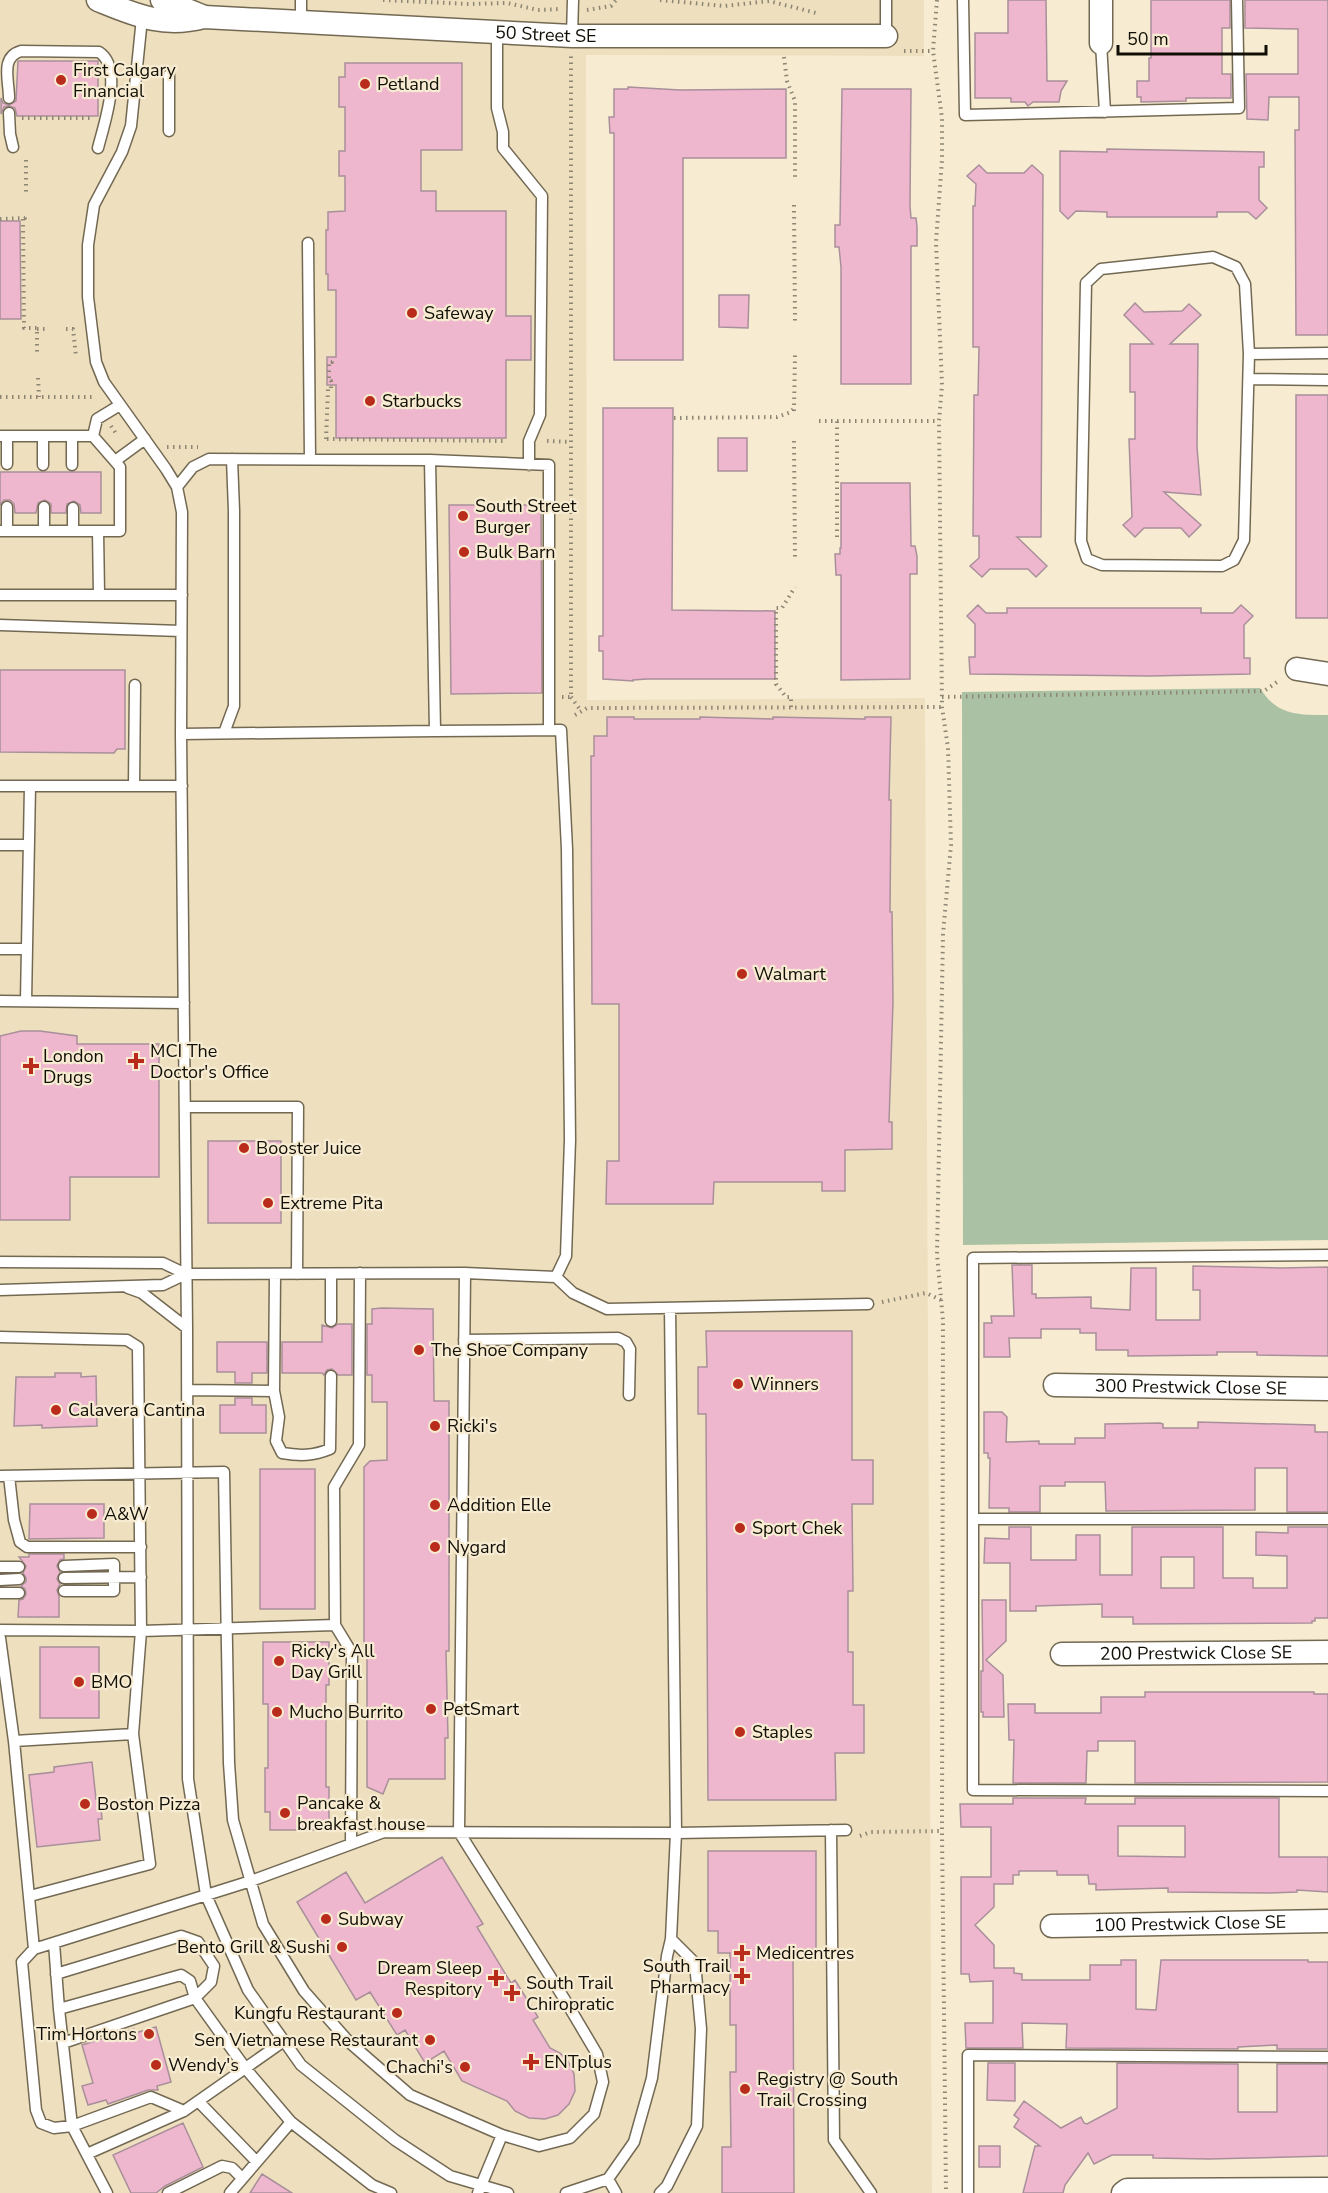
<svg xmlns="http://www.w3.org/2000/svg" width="1328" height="2193" font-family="'Nunito Sans',sans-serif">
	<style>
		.built { fill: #eee0bf }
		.green { fill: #aac1a4 }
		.building { fill: #eeb7ce; stroke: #a98f9a; stroke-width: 1.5; fill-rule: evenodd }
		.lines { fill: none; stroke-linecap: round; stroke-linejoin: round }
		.lane-casing { stroke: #736953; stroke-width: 13 }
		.street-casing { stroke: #736953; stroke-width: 25 }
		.path { stroke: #8d8674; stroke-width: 4; stroke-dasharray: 1.5 4.5; stroke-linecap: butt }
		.lane { stroke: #fff; stroke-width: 10 }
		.street { stroke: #fff; stroke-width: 22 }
		.poi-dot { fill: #b92c1b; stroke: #f7ecd2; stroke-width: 2 }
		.labels { text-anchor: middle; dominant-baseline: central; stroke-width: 4.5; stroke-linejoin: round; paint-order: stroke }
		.street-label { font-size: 18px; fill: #110e06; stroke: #f7ecd2 }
		.poi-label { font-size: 18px; fill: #110e06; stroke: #f7ecd2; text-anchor: start }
	</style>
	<rect width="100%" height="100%" fill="#f7ecd2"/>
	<path class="built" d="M0,0H924V56L586,55L587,700L925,698L932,2193H0Z"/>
	<path class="green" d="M1260,688C1277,716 1299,715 1328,715V1240L963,1245L962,692Z"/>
	<path class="building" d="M1008,0H1046L1047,81H1067L1061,91L1059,102H1033L1028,106L1025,102H1011V98H975V33H1008Z
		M1151,0H1230V28H1222V74H1231V98H1186V101L1141,102V97H1137V81H1149V58H1151Z
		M1245,0H1328V335H1296L1295,130H1299V97H1269L1268,120L1247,119L1246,74H1298V29L1245,28Z
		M18,61H98V116H17L15,108L9,106L4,107L1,114V98L3,103L9,105L16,101Z
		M345,63H462V150H421V191H436V211H506V316H531V360H506V438H336V385H327V357H336V290H328V274H326V230H328V212L345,211V176H339V151H345V107H339V77H345Z
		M628,87L680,90L786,89V158H683V360H614V133H610L609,117H614V89H628Z
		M842,89H911L910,206L911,218H916L917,227V246H911V384H841V267L839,247H835V225H840Z
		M1107,149L1264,152V167H1259V200L1267,208L1256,219L1248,212H1217V217H1107V212L1076,211L1068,219L1060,211V151L1107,152Z
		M979,165L987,173H1024L1032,165L1043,175L1041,537H1017L1047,566L1036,577L1028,569H990L982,577L970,566L979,558V536H973L974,395H978L979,347H973V206H975L976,184L967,176Z
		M0,221H20L21,319H0Z
		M719,295H749L748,328L719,327Z
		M1135,303L1144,312L1182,311L1189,304L1201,315L1170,344H1198L1197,447L1201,495L1164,492L1201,525L1189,537L1181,528H1144L1135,537L1123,525L1132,517L1129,439H1135V392H1130V344H1153L1124,315Z
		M1296,395H1328V618H1296Z
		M603,408H673L672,610L775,611V679H647L633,680V681L603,679V651H599V636H603Z
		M718,438H747V471H718Z
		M0,472H101V513H81L80,505L74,501L67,504L66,513H51V504L45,500L38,503L36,513H15L14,504L10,500H4L0,505Z
		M841,483H910L911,546H915L917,556V574H910V679L841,680V575H836L835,554H840V548H841Z
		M449,505H541L542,693L451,694Z
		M978,605L986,613H1007V608H1201V613H1233L1241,605L1253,616L1244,625V658H1250V674L1149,676L970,674L969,657H975V624L967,616Z
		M0,670H125V749H117L114,753L0,752Z
		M607,717H634V719H700V717L773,719V717L865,719V717H891L889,800H891L890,912H892L893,1002L889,1122H892V1149L845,1150V1191H822V1182H714L713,1204H606L607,1161H619V1004H592L591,756H594V736H607Z
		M21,1031H40L77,1036V1044H159V1177H70V1220H0V1036Z
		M208,1141H281V1223H208Z
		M1012,1265H1032V1294H1036V1298L1091,1297V1308L1130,1310L1131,1268H1156V1320H1200V1290H1193V1266L1282,1268L1328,1267V1356L1257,1355V1352H1217V1355L1128,1356V1350H1096V1333H1080V1329H1041V1338H1009L1010,1357H984V1323H992L991,1316H1014Z
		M382,1308L433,1309L434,1401H449V1651H446L448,1738H445V1779H389L383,1794L367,1787V1651H364V1467L370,1461L387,1460V1402H372V1375H367V1324H372V1309Z
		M338,1324H352V1375H338L332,1369L327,1370L324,1375L322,1373H282V1342H322V1325L332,1328Z
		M706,1331H852V1460H873V1504H852L853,1591H848V1652H853V1705H864V1753H835L836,1800H708L706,1414H698V1367H707Z
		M217,1342H267V1373H252V1383H235V1372H217Z
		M55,1373H81V1377L96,1376L97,1426L42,1428V1425L14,1426L16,1377H55Z
		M235,1398H252V1405H266V1433H220V1405H235Z
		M984,1412H1002L1007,1417L1006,1442L1039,1441V1444H1075V1438H1105V1424L1160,1423L1163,1424V1428H1198V1422L1315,1425V1432H1328V1512H1287V1468H1255V1510L1106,1511L1105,1482H1065V1486H1040V1512H1009V1508H989L990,1458H988V1453H984Z
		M260,1469H315V1609H260Z
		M30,1504H104V1538L29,1539Z
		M1009,1527H1031V1560H1076V1535H1100V1575H1132V1527H1223V1578H1253V1588H1287V1556L1256,1555V1532L1288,1533V1527H1328V1618H1315V1621H1312V1623L1133,1624V1617H1102V1604L1036,1606V1611H1010V1563H984L985,1538L1009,1539ZM1161,1557H1194V1588H1161Z
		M29,1554H64V1559L60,1560L57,1566L60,1572L57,1579L60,1584L57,1590L59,1596V1617H18L19,1600L23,1599L26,1594L25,1589L21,1586L26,1582V1578L23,1573L26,1566L19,1557H29Z
		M982,1600H1006V1641L986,1660L1003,1675L1004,1717H983V1712H981V1671H983Z
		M263,1642H329V1685H326V1787H329V1830H270V1812H265V1768H268V1704H263Z
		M40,1647H99V1718H40Z
		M1145,1692H1314V1694H1328V1782L1135,1783V1741H1098V1751H1087L1086,1783H1013L1014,1740H1009L1008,1704H1035V1713H1101V1697H1145Z
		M92,1762L96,1799L100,1798L102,1819H98L100,1840L37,1847L29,1775L54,1772V1767Z
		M1013,1798H1086L1085,1804H1135V1798H1279V1857H1328V1892L1297,1890V1892L1270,1893L1168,1892V1888L1096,1890V1884H1089L1088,1875H1057V1871H1019V1875H1013V1884H994V1907L975,1925L994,1945V1968H1014V1973L1022,1974V1980H1090V1965H1121V1960H1136V2009L1156,2010L1161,1960H1308V1962H1328V2049H1277V2045L1238,2047V2049L1066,2048L1067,2024L1022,2023L1023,2048H966L965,2023H993V1981L970,1982L969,1974H961V1877H991V1827H961L960,1804H1013ZM1118,1826H1185V1857L1118,1856Z
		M708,1851H816V1949L793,1950L794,2193H722V2147H731L730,2072H736V2025H730V1953H718V1931H708Z
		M442,1857L483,1924L477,1927L511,1983L515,1980L538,2017L533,2020L550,2048L560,2053L568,2061L574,2074L575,2091L569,2104L558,2115L545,2119L529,2118L515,2111L507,2101L462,2081L444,2051L425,2063L405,2030L397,2035L370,1992L356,2000L297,1902L346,1872L365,1903Z
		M156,2027L171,2082L157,2086L158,2090H148L108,2104L106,2100L88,2105L82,2086L93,2083L82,2045L134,2029L135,2033Z
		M988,2063H1015V2101L987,2100Z
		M1117,2063L1238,2064V2112H1277V2064H1328V2156L1209,2159L1153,2158V2155H1112L1094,2164L1088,2153L1065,2185L1063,2193H1023L1035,2146H1040L1014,2127L1019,2119L1014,2115L1024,2101L1061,2128L1081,2117L1084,2123L1087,2124L1117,2108Z
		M183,2123L203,2167L165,2186L156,2193H131L113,2155Z
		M979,2146H1000V2167H979Z
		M262,2174L292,2193H250Z"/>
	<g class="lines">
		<g class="lane-casing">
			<path id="lane" d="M301,0V21
				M963,0L965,115L1239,108L1237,0
				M142,18L131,126L122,152L94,205L88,245V297L96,362L104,382L166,469L177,487L182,512L181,734L435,731L430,460
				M497,33V108L503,132V148L542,196L540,415L529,441V465
				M572,36L573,0
				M886,36V0
				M1101,43L1105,112
				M9,98C9,80 0,57 21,51L99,52C124,68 104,124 98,148
				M9,113L10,134L13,147
				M169,131V75
				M308,243L310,459
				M1213,257L1236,267L1245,284L1249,354L1244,540L1234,560L1222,566L1102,565L1087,559L1081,541L1086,283L1101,269Z
				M1249,354L1328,353
				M1250,379L1328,380
				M0,436H93L120,467V531H0
				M7,436V464
				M43,436V465
				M72,436V465
				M93,436L97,419L120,405
				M115,461L145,439
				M177,487L193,467L209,459L430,460L549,465V730
				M7,507V531
				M44,507V531
				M73,508V531
				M98,531L99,594
				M0,595H182
				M0,625L181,631
				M435,731L561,730L567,849L570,1140L566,1256L556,1277
				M224,733L234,706V511L232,459
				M181,734L187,1328L188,1779L206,1895L248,1990L301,2065L395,2140L450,2176L508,2193
				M0,786H182
				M134,786L135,685
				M0,845H29
				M0,949H27
				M0,1001L184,1003
				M26,1001L30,786
				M185,1107H298L297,1274
				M1328,1255L973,1258V1790L1328,1791
				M0,1262L163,1263L186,1274L465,1273L556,1277L573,1293L607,1309L868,1304
				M331,1274V1321
				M128,1288L142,1293L187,1328
				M0,1290L163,1285L186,1274
				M0,1337L127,1340L138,1347L141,1631L133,1734L150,1864L30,1896
				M464,1340L618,1338L626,1342L630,1349L629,1395
				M187,1390L274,1391L275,1274
				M274,1391L279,1417L276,1441L282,1453C300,1456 313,1456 330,1449L331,1376
				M0,1476L224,1472L229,1763L233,1820L263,1924L304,1991L349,2042L410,2095L502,2135L539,2146L570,2138L594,2114L603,2082L597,2054L565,2000L459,1832L465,1273
				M9,1476L14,1520L20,1542L27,1547H141
				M974,1519H1328
				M64,1566L114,1564V1591H64
				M0,1567H19
				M64,1578L141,1577
				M0,1580L19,1579
				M0,1593H19
				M0,1630L141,1631L335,1625
				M0,1638L14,1741L34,1949
				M14,1741L133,1734
				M831,1830L834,2140L871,2193
				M351,1844L352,1653L335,1625L334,1487L359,1445L360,1273
				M54,1943L59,2009L181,1975L190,1981L195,1998L246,2069L291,2122L230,2193
				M56,1974L181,1936L198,1942L214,1966L211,1982L195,1998L63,2043
				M59,2009L72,2126L107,2193
				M199,2102L256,2161
				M184,2111L151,2097L72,2126L54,2128L41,2123L36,2110L22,1962L34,1949L251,1881L384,1832L676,1833L846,1830
				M291,2122L372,2185L391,2193
				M87,2154L184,2111L284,2041
				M608,2179L616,2193
				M168,2193L222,2166L232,2168L242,2178
				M478,2193L502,2135
				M566,2193L608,2179L634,2142L652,2078L667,1956L671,1939L676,1833L670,1308
				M660,2193L667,2186L697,2126L701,2029L695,1963L671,1939
				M968,2193V2055L1328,2057"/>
		</g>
		<g class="street-casing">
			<g id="street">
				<path id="s1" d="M98,0C135,15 163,28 204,17L572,36H886"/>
				<path d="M162,0L202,16"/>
				<path d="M1101,0V43"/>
				<path d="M1297,669L1328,674"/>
				<path id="s2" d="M1055,1385L1328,1389"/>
				<path id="s3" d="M1062,1654L1328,1652"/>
				<path id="s4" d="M1052,1926L1328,1921"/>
				<path d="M1123,2193L1127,2190L1328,2189"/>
			</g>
		</g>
		<path class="path" d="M383,0L469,4L507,3L538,10L560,9
			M660,0L724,6L769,1L816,13
			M937,0L933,51L942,118V160L936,242L942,385L939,421L942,707L948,748L951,845L943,934L937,1254L943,1321L942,1831L946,2193
			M587,10L611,6L616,0
			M904,51H933
			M784,57L787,81L795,101V179
			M22,118H92
			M26,160V192
			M794,205L795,321
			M0,219L25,218V216
			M23,219L24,328H37V356
			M37,329H47
			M66,329H73L76,356
			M38,378L39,397
			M0,397H94
			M794,411L795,355
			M674,418L777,417L791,412L794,408
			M819,421H939
			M111,426L117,435
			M326,439L328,389H331V381H329V362H332V357
			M327,439L506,441
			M547,441L571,442
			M794,441L795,560
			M167,447H198
			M837,537V421
			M562,697H571V54
			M571,697L581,711
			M942,697L1264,691L1280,680
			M791,707V697H786L776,684V608H782L795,587
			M575,715L587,708L942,707
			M882,1302L926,1293L941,1300
			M860,1836L871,1832L942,1831"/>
		<use href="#lane" class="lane"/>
		<use href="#street" class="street"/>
	</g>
	<g class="poi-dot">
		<circle cx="61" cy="80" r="6"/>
		<circle cx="365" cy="84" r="6"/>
		<circle cx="412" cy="313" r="6"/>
		<circle cx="370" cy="401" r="6"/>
		<circle cx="463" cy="516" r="6"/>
		<circle cx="464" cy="552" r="6"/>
		<circle cx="742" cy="974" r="6"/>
		<path d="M133 1052h6v6h6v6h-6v6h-6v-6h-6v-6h6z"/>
		<path d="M28 1057h6v6h6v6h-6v6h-6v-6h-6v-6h6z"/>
		<circle cx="244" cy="1148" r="6"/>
		<circle cx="268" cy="1203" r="6"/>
		<circle cx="419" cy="1350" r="6"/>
		<circle cx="738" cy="1384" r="6"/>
		<circle cx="56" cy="1410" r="6"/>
		<circle cx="435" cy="1426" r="6"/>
		<circle cx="435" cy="1505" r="6"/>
		<circle cx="92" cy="1514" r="6"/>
		<circle cx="740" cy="1528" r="6"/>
		<circle cx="435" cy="1547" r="6"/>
		<circle cx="279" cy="1661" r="6"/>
		<circle cx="79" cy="1682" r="6"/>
		<circle cx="431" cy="1709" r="6"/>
		<circle cx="277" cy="1712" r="6"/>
		<circle cx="740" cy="1732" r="6"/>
		<circle cx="85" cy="1804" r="6"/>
		<circle cx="285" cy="1813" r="6"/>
		<circle cx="326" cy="1919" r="6"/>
		<circle cx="342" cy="1947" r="6"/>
		<path d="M739 1944h6v6h6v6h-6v6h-6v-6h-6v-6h6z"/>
		<path d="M739 1967h6v6h6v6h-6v6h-6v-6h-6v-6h6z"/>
		<path d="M493 1969h6v6h6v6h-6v6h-6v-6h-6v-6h6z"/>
		<path d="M509 1984h6v6h6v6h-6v6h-6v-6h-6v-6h6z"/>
		<circle cx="397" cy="2013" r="6"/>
		<circle cx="149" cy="2034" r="6"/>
		<circle cx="430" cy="2040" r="6"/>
		<path d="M528 2053h6v6h6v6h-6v6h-6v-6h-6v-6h6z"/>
		<circle cx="156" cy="2065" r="6"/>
		<circle cx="465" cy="2067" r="6"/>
		<circle cx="745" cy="2089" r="6"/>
	</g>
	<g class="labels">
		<g class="street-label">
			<text stroke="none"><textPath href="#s1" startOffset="452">50 Street SE</textPath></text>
			<text stroke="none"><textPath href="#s2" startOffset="136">300 Prestwick Close SE</textPath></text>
			<text stroke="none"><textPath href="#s3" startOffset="134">200 Prestwick Close SE</textPath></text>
			<text stroke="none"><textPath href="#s4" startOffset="138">100 Prestwick Close SE</textPath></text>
		</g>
		<g class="poi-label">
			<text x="73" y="70">First Calgary<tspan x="73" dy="21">Financial</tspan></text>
			<text x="377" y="84">Petland</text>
			<text x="424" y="313">Safeway</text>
			<text x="382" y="401">Starbucks</text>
			<text x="475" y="506">South Street<tspan x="475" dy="21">Burger</tspan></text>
			<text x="476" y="552">Bulk Barn</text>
			<text x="754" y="974">Walmart</text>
			<text x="150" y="1051">MCI The<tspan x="150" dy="21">Doctor's Office</tspan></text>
			<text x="43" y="1056">London<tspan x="43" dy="21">Drugs</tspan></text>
			<text x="256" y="1148">Booster Juice</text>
			<text x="280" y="1203">Extreme Pita</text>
			<text x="431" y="1350">The Shoe Company</text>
			<text x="750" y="1384">Winners</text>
			<text x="68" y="1410">Calavera Cantina</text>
			<text x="447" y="1426">Ricki's</text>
			<text x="447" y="1505">Addition Elle</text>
			<text x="104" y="1514">A&amp;W</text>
			<text x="752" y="1528">Sport Chek</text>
			<text x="447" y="1547">Nygard</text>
			<text x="291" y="1651">Ricky's All<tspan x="291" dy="21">Day Grill</tspan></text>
			<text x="91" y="1682">BMO</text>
			<text x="443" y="1709">PetSmart</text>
			<text x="289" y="1712">Mucho Burrito</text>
			<text x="752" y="1732">Staples</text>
			<text x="297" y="1803">Pancake &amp;<tspan x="297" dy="21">breakfast house</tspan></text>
			<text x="97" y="1804">Boston Pizza</text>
			<text x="338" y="1919">Subway</text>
			<text x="330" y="1947" text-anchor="end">Bento Grill &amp; Sushi</text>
			<text x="756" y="1953">Medicentres</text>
			<text x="730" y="1966" text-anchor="end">South Trail<tspan x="730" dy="21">Pharmacy</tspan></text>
			<text x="482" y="1968" text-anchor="end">Dream Sleep<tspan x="482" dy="21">Respitory</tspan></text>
			<text x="526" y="1983">South Trail<tspan x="526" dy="21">Chiropratic</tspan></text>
			<text x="385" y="2013" text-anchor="end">Kungfu Restaurant</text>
			<text x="137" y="2034" text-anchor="end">Tim Hortons</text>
			<text x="418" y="2040" text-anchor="end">Sen Vietnamese Restaurant</text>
			<text x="544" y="2062">ENTplus</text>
			<text x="168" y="2065">Wendy's</text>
			<text x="453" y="2067" text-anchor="end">Chachi's</text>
			<text x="757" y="2079">Registry @ South<tspan x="757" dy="21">Trail Crossing</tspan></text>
		</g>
	</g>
	<path d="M1118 45v9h148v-9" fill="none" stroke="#110e06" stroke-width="3"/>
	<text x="1127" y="45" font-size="18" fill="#110e06" stroke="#f7ecd2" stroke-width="4.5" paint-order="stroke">50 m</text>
</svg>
